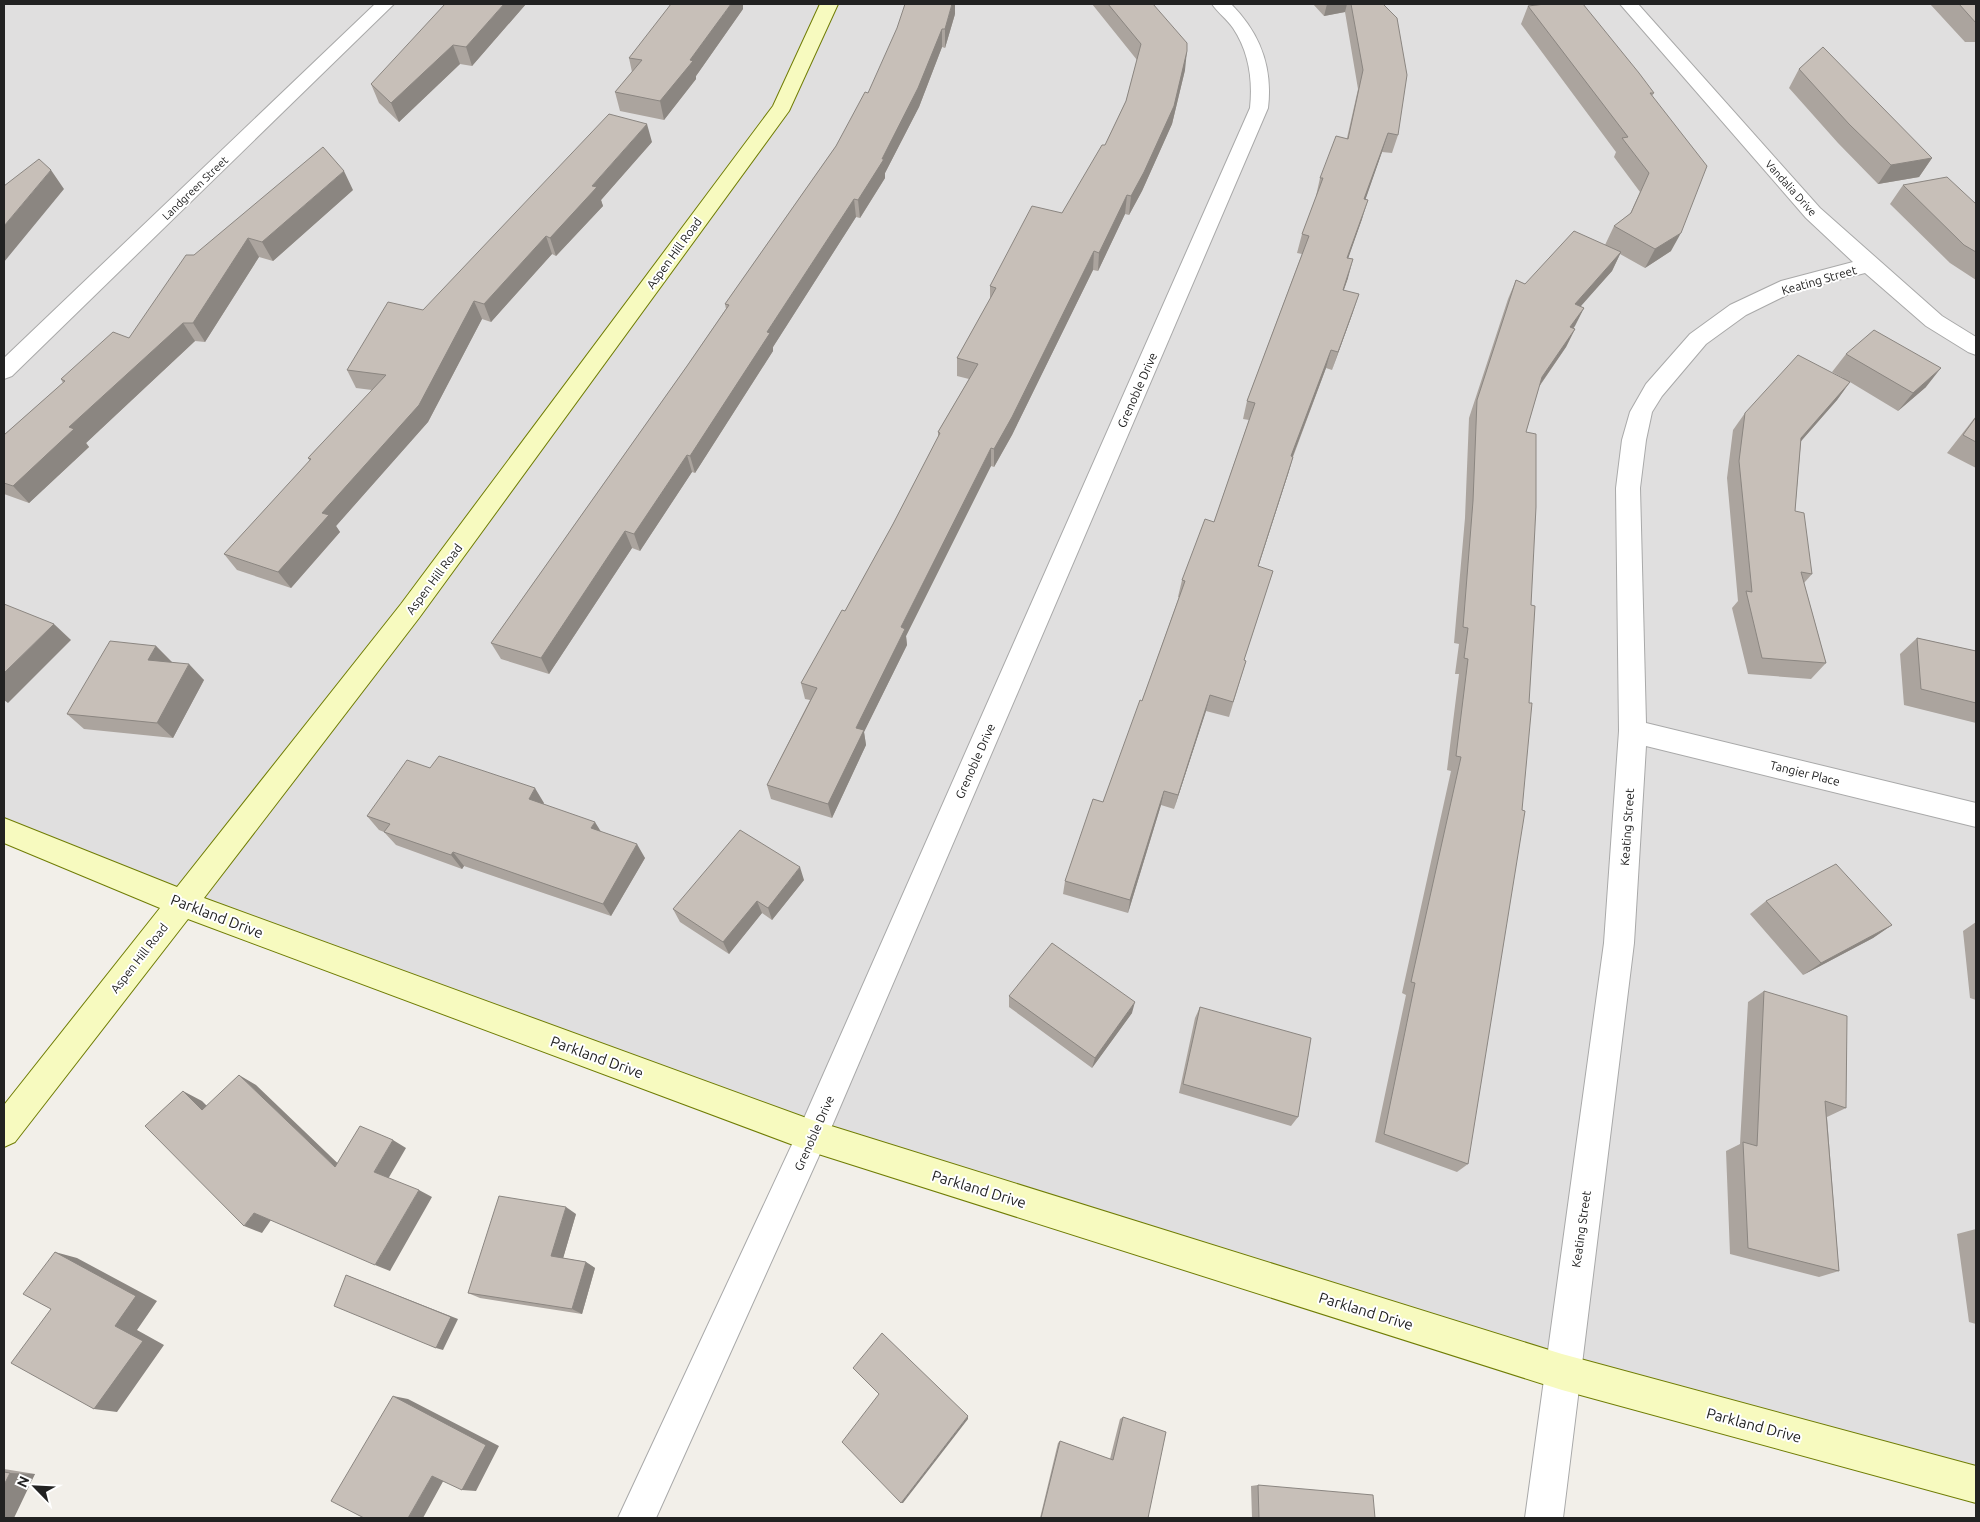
<svg xmlns="http://www.w3.org/2000/svg" width="1980" height="1522" font-family="Ubuntu,sans-serif">
	<style>
		.residential { fill: #e0dfdf }
		.lines { fill: none; stroke-linecap: round; stroke-linejoin: round }
		.street-casing { stroke: #a9a9a9; stroke-width: 2 }
		.secondary-casing { stroke: #707d05; stroke-width: 2 }
		.street { fill: #fff; fill-rule: evenodd }
		.secondary { fill: #f7fabf; fill-rule: evenodd }
		.wall { fill: #aba49e }
		.shaded-wall { fill: #8b8681 }
		.building { fill: #c7bfb8; stroke: #8b8681 }
		.labels { text-anchor: middle; dominant-baseline: central; stroke-width: 4; stroke-linejoin: round; paint-order: stroke }
		.far-street-label { font-size: 11px; fill: #222; stroke: #fff }
		.street-label { font-size: 12px; fill: #222; stroke: #fff }
		.near-street-label { font-size: 15px; fill: #222; stroke: #fff }
	</style>
	<rect width="100%" height="100%" fill="#f2efe9"/>
	<path class="residential" d="M4,4H1976V1485L1562,1372L812,1136L182,903L4,830Z"/>
	<g class="lines">
		<g class="street-casing">
			<path id="street" d="M375,4H394L12,376L4,379V358Z
				M1212,4H1231C1260,33 1273,67 1268,108L823,1147L656,1518H618L801,1125L1250,108C1253,80 1249,52 1233,28C1227,19 1218,13 1212,4Z
				M1620,4H1638L1820,208L1942,316L1976,337V355L1968,352L1926,326L1865,273L1795,291L1746,315L1706,344L1662,396L1652,412L1646,440L1640,488L1646,723L1976,803V827L1646,746L1634,943L1563,1518H1525L1604,943L1619,731L1616,488L1622,440L1630,412L1646,384L1690,334L1730,305L1781,281L1853,262L1806,218Z"/>
		</g>
		<g class="secondary-casing">
			<path id="secondary" d="M820,4H838L789,111L419,618L204,898L812,1120L1562,1354L1976,1466V1503L1562,1390L812,1152L188,919L15,1142L4,1147V1105L160,908L4,843V818L177,887L401,604L773,106Z"/>
		</g>
		<use href="#street" class="street"/>
		<use href="#secondary" class="secondary"/>
	</g>
	<path class="wall" d="M526,4L472,66L460,64L399,122L379,103L371,84Z
		M1092,4H1153L1185,70L1172,124L1142,191L1129,215L1125,214L1098,271L1093,270L1012,435L994,467L991,466L906,636L907,645L864,732L866,745L832,818L771,799L767,785L810,700L805,699L801,683L845,611L893,524L938,437V432L969,379L957,376V358L990,299V286L1062,213L1105,145L1126,101L1137,60Z
		M1313,4H1383L1398,135L1392,153L1382,152L1365,200L1362,219L1348,258V278L1344,290L1353,312L1332,370L1326,368L1293,457L1288,474L1258,567L1273,571L1244,660L1246,661L1229,717L1206,711L1174,809L1161,805L1128,913L1063,894L1065,881L1103,802L1142,701L1179,597H1178L1182,580L1214,522L1249,420L1243,419L1247,401L1302,254L1297,253L1302,234L1316,197V196L1320,178L1347,138L1358,89L1345,12L1324,16Z
		M1930,4H1976V42H1965Z
		M1528,6L1654,93L1652,96L1671,251L1645,268L1620,254L1612,271L1580,306L1584,308L1573,328L1575,329L1566,347L1539,387L1526,432L1468,1164L1457,1172L1375,1142L1406,995L1402,993L1451,771L1447,770L1459,674H1455L1459,644L1454,643L1465,518L1469,418L1508,299L1516,280L1525,284L1609,247L1605,245L1614,226L1630,214L1640,192L1614,157L1616,152L1521,24Z
		M743,9L696,76V79L664,120L620,111L615,92L632,72L629,58Z
		M955,14L945,48L942,47L919,107L885,173V178L860,218L856,217L773,347V351L695,473L692,472L640,551L632,548L549,674L501,659L491,643L687,366L726,309L725,304L836,146L868,93Z
		M1799,69L1932,158L1919,177L1878,184L1838,143L1789,88Z
		M652,142L601,200L603,206L556,256L552,254L491,322L482,319L428,422L336,526L340,532L291,588L237,570L224,554L310,461L308,458L372,390L356,388L347,370L423,310Z
		M1903,185L1976,204V280L1950,263L1890,204Z
		M353,190L273,261L259,257L205,342L195,341L86,443L89,447L29,503L4,494V435L63,383L61,379L129,338L194,255Z
		M1846,354L1926,387L1898,411L1850,382L1837,400L1801,441L1795,511L1812,574L1804,583L1826,663L1811,679L1748,674L1732,608L1738,601L1727,478L1733,430L1745,413L1843,378L1832,372Z
		M1976,416V468L1947,453Z
		M1917,638L1976,651V723L1904,705L1900,654Z
		M156,646L171,662L204,680L173,738L84,729L67,714Z
		M430,768L544,803L543,804L601,832L645,858L611,916L464,866L462,869L396,845L384,832L379,830L367,816Z
		M804,880L772,920L762,913L729,954L680,922L673,909Z
		M1766,901L1892,925L1873,938L1803,975L1750,914Z
		M1976,922V1000L1970,998L1963,931Z
		M1764,991L1846,1108L1827,1117L1839,1271L1819,1277L1730,1254L1726,1151L1740,1144L1748,1002Z
		M1009,996L1132,1013L1092,1068L1009,1007Z
		M1200,1007L1298,1117L1291,1126L1179,1093L1195,1018Z
		M576,1214L563,1258L586,1262L595,1268L582,1314L480,1298L468,1293Z
		M1976,1229V1324L1969,1322L1957,1234Z
		M1123,1417L1148,1518H1040L1058,1443L1060,1441L1110,1459L1120,1419Z
		M4,1469L35,1474L4,1518Z
		M1258,1485L1375,1518H1252L1251,1486Z"/>
	<path class="shaded-wall" d="M504,4H526L472,66L466,47Z
		M731,4H743V9L696,76V79L664,120L660,101Z
		M952,4H955V14L945,48V29Z
		M1327,4H1347L1345,12L1324,16Z
		M942,29V47L919,107L885,173V178L860,218L858,200L882,159Z
		M453,45L460,64L399,122L391,103Z
		M1187,51L1185,70L1172,124L1142,191L1129,215L1131,196Z
		M647,124L652,142L601,200L603,206L556,256L550,238L592,186Z
		M1388,133L1382,152L1359,218L1364,199Z
		M1932,158L1919,177L1878,184L1891,165Z
		M51,170L64,189L4,262V226Z
		M344,171L353,190L273,261L262,242Z
		M1127,195L1125,214L1098,271L1099,253Z
		M854,199L856,217L773,347V351L695,473L690,456L767,332Z
		M1368,200L1362,219L1342,276L1347,258Z
		M1681,233L1671,251L1645,268L1655,249Z
		M546,236L552,254L491,322L484,304Z
		M248,238L259,257L205,342L193,323Z
		M1094,251L1093,270L1012,435L994,467V449Z
		M1621,252L1612,271L1566,323L1575,304Z
		M1353,259L1348,278L1337,308L1343,290Z
		M1359,294L1353,312L1332,370L1338,352Z
		M474,301L482,319L428,422L336,526L340,532L291,588L278,572Z
		M1584,308L1575,326L1561,345L1570,327Z
		M183,323L195,341L86,443L89,447L29,503L13,486L69,427Z
		M1575,329L1566,347L1533,395L1542,377Z
		M1331,350L1326,368L1286,474L1291,456Z
		M1941,368L1926,387L1898,411L1913,393Z
		M1850,382L1837,400L1788,456L1801,438Z
		M991,448V466L906,636L907,645L864,732L866,745L832,818L828,804L856,728L901,627Z
		M687,455L692,472L640,551L634,534Z
		M1293,457L1288,474L1253,583L1258,566Z
		M625,531L632,548L549,674L541,658Z
		M54,624L71,640L8,703L4,700V673Z
		M156,646L172,662L164,676L148,660Z
		M189,664L204,680L173,738L157,723Z
		M1210,695L1206,711L1174,809L1178,795Z
		M535,788L544,803L538,813L529,799Z
		M1164,791L1161,805L1128,913L1130,900Z
		M595,822L603,835L591,828Z
		M637,844L645,858L611,916L603,904Z
		M453,852L464,866L462,869L451,855Z
		M800,867L804,880L772,920L768,908Z
		M757,901L762,913L729,954L723,942Z
		M1892,925L1873,938L1803,975L1821,963Z
		M1135,1002L1132,1013L1092,1068L1095,1058Z
		M239,1075L256,1085L350,1175L335,1167Z
		M183,1091L202,1101L220,1119L202,1110Z
		M393,1140L406,1148L388,1179L374,1172Z
		M419,1190L432,1197L390,1271L375,1265Z
		M566,1207L576,1214L562,1262L551,1256Z
		M254,1213L271,1220L262,1233L244,1226Z
		M55,1252L77,1258L157,1301L137,1330L164,1345L117,1412L94,1409Z
		M586,1262L595,1268L582,1314L572,1309Z
		M346,1275L458,1319L443,1350L436,1348Z
		M393,1396L408,1399L499,1446L476,1491L462,1490Z
		M968,1416V1419L903,1503H901Z
		M10,1473L35,1474L14,1518H4V1485Z
		M432,1476H446L423,1518H408Z"/>
	<path class="building" d="M445,4H504L466,47L453,45L391,103L371,84Z
		M671,4H731L690,60L693,61L660,101L615,92L642,60L629,58Z
		M905,4H952L945,29H942L918,88L882,159H884L858,200L854,199L767,332L770,333L690,456L687,455L634,534L625,531L541,658L491,643L687,366L729,305L725,304L836,146L865,92L868,93L897,28Z
		M1108,4H1153L1187,43V51L1174,106L1144,172L1131,196L1127,195L1099,253L1094,251L1012,417L994,449L991,448L901,627L905,629L856,728L864,730L828,804L767,785L817,688L801,683L842,610L845,611L893,524L940,433L938,432L978,364L957,358L996,288L990,286L1032,206L1062,213L1102,145H1105L1126,101L1141,44Z
		M1351,4H1383L1397,18L1407,75L1398,135L1388,133L1364,199L1368,200L1347,258L1353,259L1343,290L1359,294L1338,352L1331,350L1291,456L1293,457L1258,566L1273,571L1244,660L1246,661L1233,702L1210,695L1178,795L1164,791L1130,900L1065,881L1093,799L1103,802L1140,700L1142,701L1185,581L1182,580L1205,519L1214,522L1255,403L1247,401L1309,236L1302,234L1323,178H1320L1336,136L1348,139L1363,70Z
		M1545,4H1583L1639,73L1654,93H1650L1707,166L1681,233L1655,249L1614,226L1631,213L1649,173L1622,138L1628,137L1528,6Z
		M1959,4H1976V23Z
		M1823,47L1932,158L1891,165L1849,124L1799,69Z
		M609,114L647,124L592,186L597,187L550,238L546,236L484,304L474,301L419,405L322,513L329,515L278,572L224,554L311,459L308,458L386,375L347,370L388,302L423,310Z
		M323,147L344,171L262,242L248,238L193,323H183L69,427L74,429L13,486L4,483V435L65,381L61,379L113,332L129,338L186,255H194Z
		M39,159L51,170L4,226V186Z
		M1947,177L1976,204V252L1964,245L1903,185Z
		M1574,231L1621,252L1575,304L1584,308L1570,327L1575,329L1542,377L1526,432L1536,434V507L1531,605L1535,606L1529,703H1532L1522,810L1525,811L1468,1164L1384,1134L1415,983L1411,982L1461,757L1456,756L1468,659L1464,658L1468,628L1463,627L1473,501L1477,400L1516,280L1525,284Z
		M1874,330L1941,368L1913,393L1846,354Z
		M1798,355L1850,382L1801,438L1795,511L1804,513L1812,574L1801,572L1826,663L1762,658L1746,591L1752,592L1739,461L1745,413Z
		M1976,417V442L1963,435Z
		M4,604L54,624L4,673Z
		M1917,638L1976,651V703L1921,689Z
		M110,641L156,646L148,660L189,664L157,723L67,714Z
		M439,756L535,788L529,799L595,822L591,828L637,844L603,904L453,852L451,855L384,832L390,824L367,816L407,760L430,768Z
		M740,830L800,867L768,908L757,901L723,942L673,909Z
		M1836,864L1892,925L1821,963L1766,901Z
		M1052,943L1135,1002L1095,1058L1009,996Z
		M1764,991L1847,1016L1846,1108L1825,1101L1839,1271L1748,1248L1743,1142L1757,1146Z
		M1200,1007L1311,1038L1298,1117L1183,1084Z
		M239,1075L335,1167L360,1126L393,1140L374,1172L419,1190L375,1265L254,1213L244,1226L145,1126L183,1091L202,1110Z
		M499,1196L566,1207L551,1256L586,1262L572,1309L468,1293Z
		M55,1252L136,1296L115,1326L143,1341L94,1409L11,1363L51,1309L23,1294Z
		M346,1275L451,1317L436,1348L334,1306Z
		M882,1333L968,1416L901,1503L842,1442L879,1394L853,1368Z
		M393,1396L486,1445L462,1490L432,1476L408,1518H364L331,1501Z
		M1123,1417L1166,1432L1148,1518H1041L1060,1441L1113,1460Z
		M4,1472L10,1473L4,1485Z
		M1258,1485L1373,1495L1375,1518H1259Z"/>
	<g class="labels">
		<g class="far-street-label">
			<text transform="translate(195 188) rotate(-44)">Landgreen Street</text>
			<text transform="translate(1791 188) rotate(48)">Vandalia Drive</text>
		</g>
		<g class="street-label">
			<text transform="translate(674 253) rotate(-54)">Aspen Hill Road</text>
			<text transform="translate(1819 280) rotate(-16)">Keating Street</text>
			<text transform="translate(1137 390) rotate(-66)">Grenoble Drive</text>
			<text transform="translate(434 579) rotate(-53)">Aspen Hill Road</text>
			<text transform="translate(975 761) rotate(-66)">Grenoble Drive</text>
			<text transform="translate(1805 773) rotate(14)">Tangier Place</text>
			<text transform="translate(1627 827) rotate(-86)">Keating Street</text>
			<text transform="translate(139 958) rotate(-52)">Aspen Hill Road</text>
			<text transform="translate(814 1133) rotate(-66)">Grenoble Drive</text>
			<text transform="translate(1581 1229) rotate(-82)">Keating Street</text>
		</g>
		<g class="near-street-label">
			<text transform="translate(217 916) rotate(21)">Parkland Drive</text>
			<text transform="translate(597 1057) rotate(20)">Parkland Drive</text>
			<text transform="translate(979 1189) rotate(17)">Parkland Drive</text>
			<text transform="translate(1366 1311) rotate(17)">Parkland Drive</text>
			<text transform="translate(1754 1425) rotate(15)">Parkland Drive</text>
		</g>
	</g>
	<rect width="1980" height="1522" fill="none" stroke="#222222" stroke-width="10"/>
	<g transform="translate(35 1487) rotate(294)" stroke="#ffffff" stroke-width="4" paint-order="stroke">
	<path d="M0-4L9 19L0 12L-9 19Z" fill="#222222"/>
	<text y="-8" font-size="14" font-weight="bold" text-anchor="middle" fill="#222222">N</text>
	</g>
</svg>
